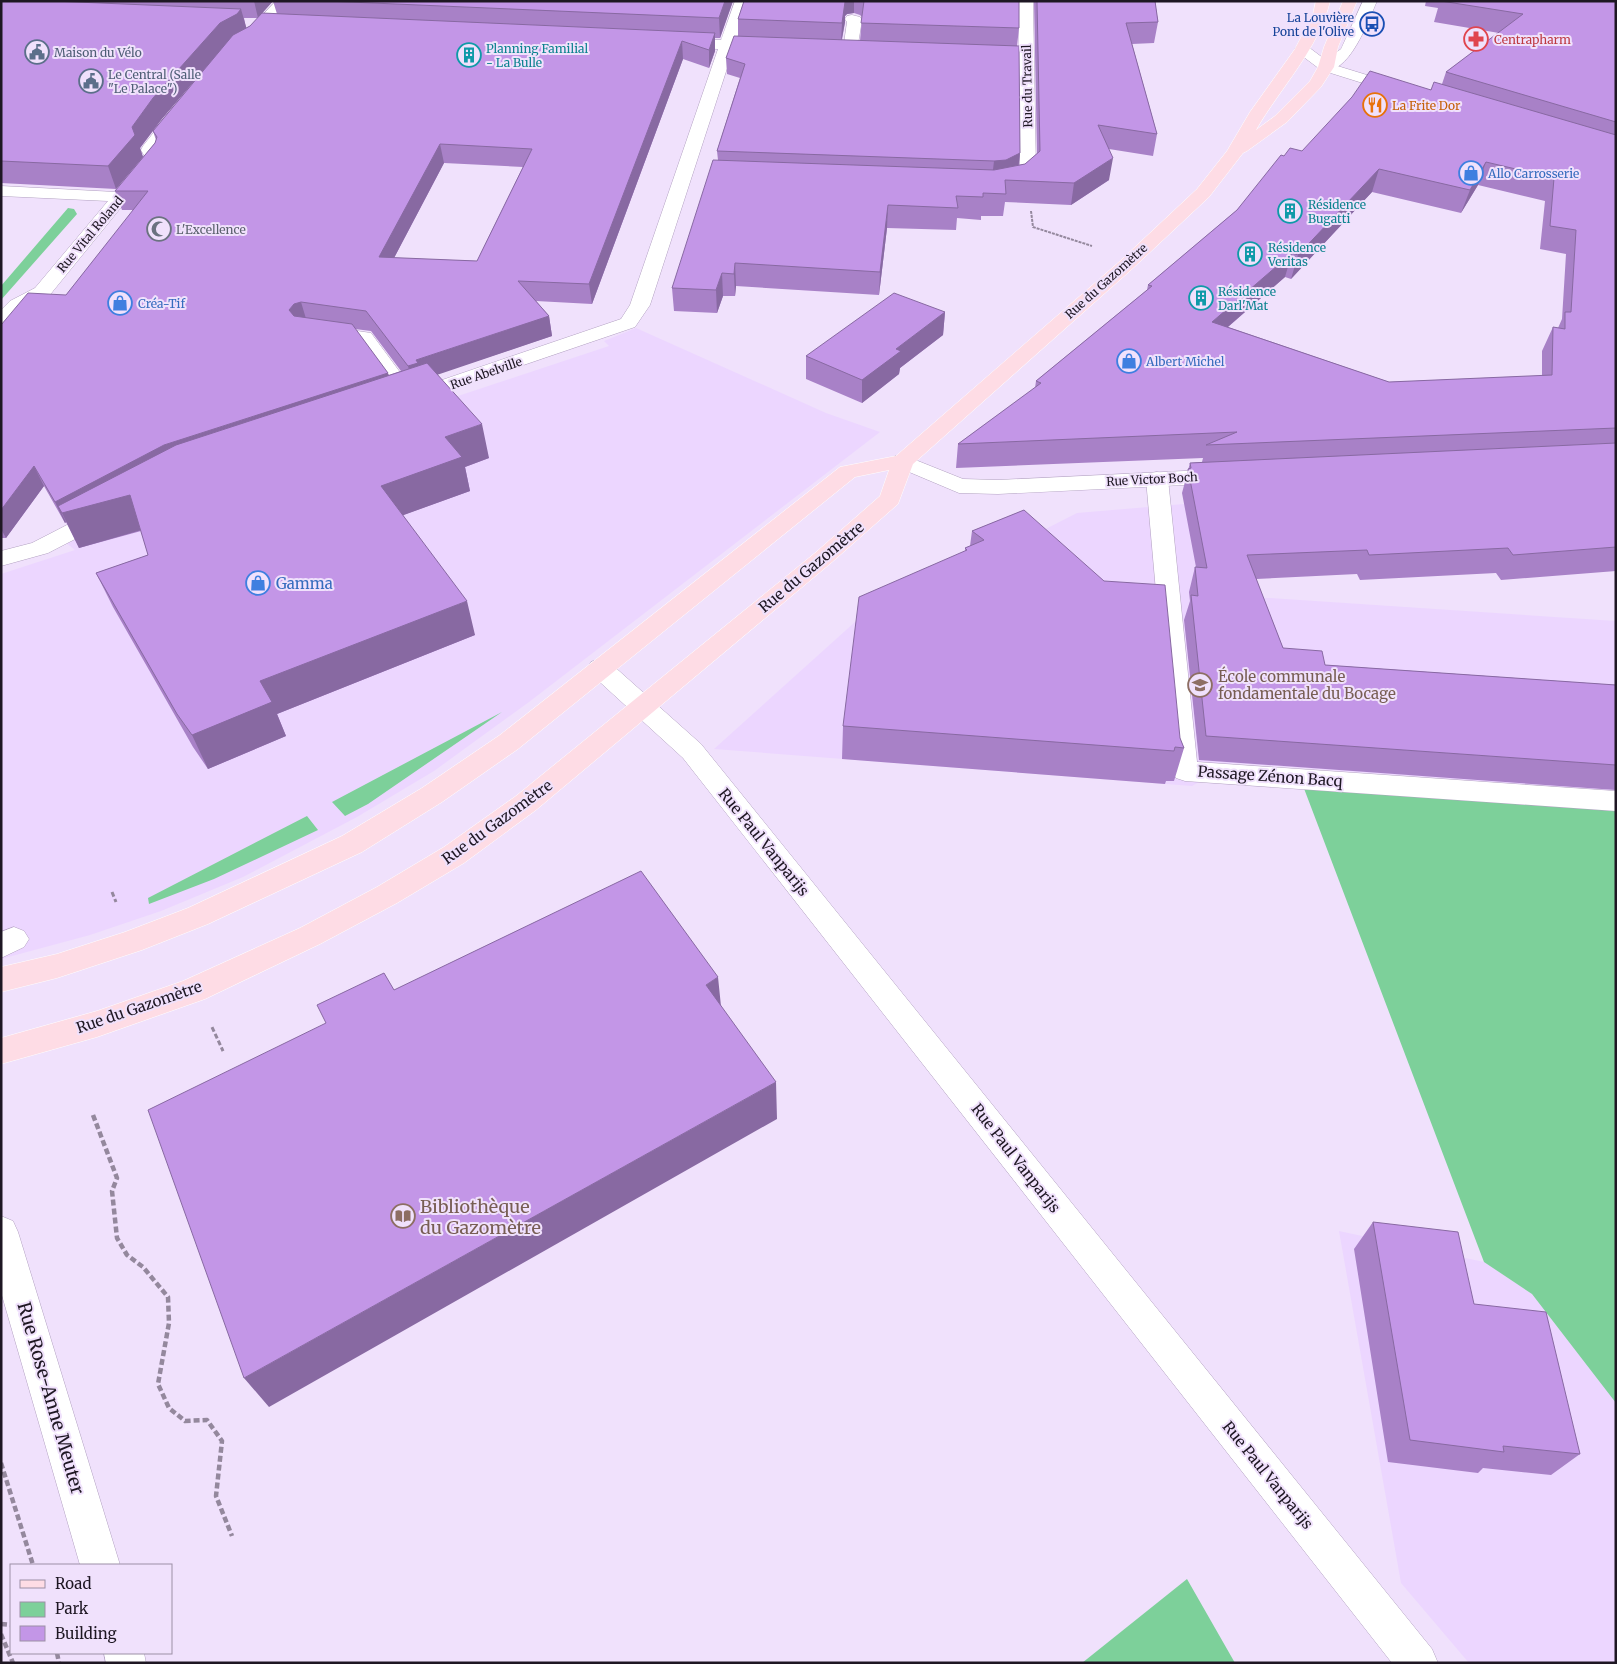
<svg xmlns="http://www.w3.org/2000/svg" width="1617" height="1664" font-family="Merriweather,serif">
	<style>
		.built { fill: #ecd6ff }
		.green { fill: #7dd09a }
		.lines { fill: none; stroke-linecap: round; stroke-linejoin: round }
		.service-casing { stroke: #b2a1c1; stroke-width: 1 }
		.minor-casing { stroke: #b2a1c1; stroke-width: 1 }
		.primary-casing { stroke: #fff; stroke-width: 1 }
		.path-far2 { stroke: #94889d; stroke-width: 2; stroke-dasharray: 3 1; stroke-linecap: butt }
		.path-far1 { stroke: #94889d; stroke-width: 3; stroke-dasharray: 5 2.5; stroke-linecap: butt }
		.path { stroke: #94889d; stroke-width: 4.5; stroke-dasharray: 6 3; stroke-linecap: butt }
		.service { fill: #fff; fill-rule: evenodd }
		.minor { fill: #fff; fill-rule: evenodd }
		.primary { fill: #fedce5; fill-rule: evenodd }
		.wall { fill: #a881c7; fill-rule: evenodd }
		.shaded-wall { fill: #8869a2 }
		.building { fill: #c396e7; stroke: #8869a2; fill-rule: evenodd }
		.labels { text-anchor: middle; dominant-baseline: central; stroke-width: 4; stroke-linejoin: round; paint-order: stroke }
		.far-transit-label { font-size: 12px; fill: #164399; stroke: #f0e1fc; text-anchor: end }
		.far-health-label { font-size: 12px; fill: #be3a42; stroke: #f0e1fc; text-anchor: start }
		.far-culture-label { font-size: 12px; fill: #0d838f; stroke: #f0e1fc; text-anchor: start }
		.far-service-label { font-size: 12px; fill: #4e5e75; stroke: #f0e1fc; text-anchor: start }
		.far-street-label { font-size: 12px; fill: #1e1723; stroke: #f0e1fc }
		.far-food-label { font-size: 12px; fill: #c56008; stroke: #f0e1fc; text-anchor: start }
		.far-shop-label { font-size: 12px; fill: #366cbe; stroke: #f0e1fc; text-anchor: start }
		.far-worship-label { font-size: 12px; fill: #5b616d; stroke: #f0e1fc; text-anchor: start }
		.street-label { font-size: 15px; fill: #1e1723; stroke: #f0e1fc }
		.shop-label { font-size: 15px; fill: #366cbe; stroke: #f0e1fc; text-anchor: start }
		.education-label { font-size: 15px; fill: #785e54; stroke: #f0e1fc; text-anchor: start }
		.near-education-label { font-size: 18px; fill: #785e54; stroke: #f0e1fc; text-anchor: start }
		.near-street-label { font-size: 18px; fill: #1e1723; stroke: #f0e1fc }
	</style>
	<rect width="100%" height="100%" fill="#f0e1fc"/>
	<path class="built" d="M636,328L826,413L880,432L529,702L434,771L357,817L243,877L161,911L90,935L1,959V574L75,550L65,542L428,406L609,346L604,341Z
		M1184,504L1201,549L1240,596L1616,621V791L1232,763L1192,786L714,749L875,604L1022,541L1077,513Z
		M1339,1231L1484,1262L1532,1294L1616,1402V1663H1469L1401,1583Z"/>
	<path class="green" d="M68,208L74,209L77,214L1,300V286Z
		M502,712L368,804L345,816L332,802Z
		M1300,778L1616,801V1403L1532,1294L1484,1262Z
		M307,816L318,830L214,879L149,904L148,898Z
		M1187,1579L1235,1663H1082Z"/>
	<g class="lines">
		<g class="service-casing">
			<path id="service" d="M1363,1H1377C1368,21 1349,77 1321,70L1318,67L1321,64L1341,49Z
				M323,326L371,333L419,398L416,402L409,404L402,402L358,342L316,336L313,332L316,328Z
				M1157,472L1165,474L1168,479L1197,762L1616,791V811L1185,781L1176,778L1172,771L1146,479L1149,474Z
				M14,927L24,931L29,939L24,947L1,958V932Z"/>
		</g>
		<g class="minor-casing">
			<path id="minor" d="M276,1H291L251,43H241L239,40L241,37Z
				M735,1H749L736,41L769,43L774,44L776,47L774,50L769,51L733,50L650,305L635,327L418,401L411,403L404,401L401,397L404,393L621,319L630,305L718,49L677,47L672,46L670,43L672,40L677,39L721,40Z
				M1019,1H1033L1036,172C1029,182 1009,191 997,188L994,184L997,180L1020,170L1019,60L982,58L977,57L975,54L977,51L982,50L1019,51Z
				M852,15L860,17L862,20L857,50L855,53H845L843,50L847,22L845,19L847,16Z
				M1302,45L1307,46L1331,64L1406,87L1409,90L1406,93L1401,95L1321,70L1297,52L1295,49L1297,46Z
				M179,106L185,108L187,111L157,150L162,157L49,296L24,309L8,326L1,328V310L10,301L35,288L108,201L1,196V186L116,192L145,157L141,150L143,146L173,108Z
				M903,455L963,479L998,480L1225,469L1233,471L1236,476L1233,481L1225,483L998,494L959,493L895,466L892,461L895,456Z
				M104,508L112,510L115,515L112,520L48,553L1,566V551L32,543L96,510Z
				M600,659L609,662L701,744L1432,1649L1438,1663H1392L683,758L591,674L588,668L591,662Z
				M1,1216L13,1221L18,1232L120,1565H80L1,1292Z
				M104,1653H144L146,1663H106Z"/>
		</g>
		<g class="primary-casing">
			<path id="primary" d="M1316,1H1330C1319,49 1280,88 1256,130L1275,116L1310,81L1318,67L1324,47L1343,1H1357L1338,47L1334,67L1321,87L1287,122L1247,151L1243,153L1209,197L1131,270L913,464L898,504L831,563L536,810L464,863L397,903L320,944L205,999L97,1037L1,1064V1038L97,1011L183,981L300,928L377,887L444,847L516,796L815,553L880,496L889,470L855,477L518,749L442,802L362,852L208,924L142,950L57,978L1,992V967L57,954L125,932L188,908L342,836L422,788L500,735L840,467L896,456L1119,262L1197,189L1227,151L1250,112L1295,49L1313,14Z"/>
		</g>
		<path class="path-far2" d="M1031,211L1033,227L1092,246"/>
		<path class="path-far1" d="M112,892L116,902
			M212,1027L223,1051"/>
		<path class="path" d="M93,1115L117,1178L112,1191L117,1238L127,1255L143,1267L168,1297L169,1323L158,1384L169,1408L185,1421L207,1420L222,1441L216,1496L232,1536
			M1,1463L33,1565
			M1,1624L11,1625
			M1,1634L13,1663
			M57,1653L59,1663"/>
		<use href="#service" class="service"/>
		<use href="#minor" class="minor"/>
		<use href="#primary" class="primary"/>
	</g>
	<path class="wall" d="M1,1H733L720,38H715V51L709,68L683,59L592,304L536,301L549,316L552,336L437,374L489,458L465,467L470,491L403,515L475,635L277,714L286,736L208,769L193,747L113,607L96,573L148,555L141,531L79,548L66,522L65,523L44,486L6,538H1V325L66,295L134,210H122L115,191L155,143L156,140L153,131L225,44L161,120L140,148L143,157L116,189L1,183ZM273,1L277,14L262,13ZM244,18H258L250,26L246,28ZM444,163L523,167L477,261L394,258ZM355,329L371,331L401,371L389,375Z
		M744,1H1019V28L1017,46L1020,153L1019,165L1025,164L1037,154L1034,1H1155L1158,22L1154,43L1132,44L1157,134L1153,156L1109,149V180L1071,205L1005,202L1003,216H981V220L957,218L956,230L887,228L879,295L736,286L735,296H723L717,313L674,311L672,288L718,160L717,151L740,78L727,74L726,58L738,36V19ZM854,13L860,15L862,17L860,41L842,40L845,22V16L847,14Z
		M1426,1H1616V571L1501,580L1496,573L1360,580L1357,574L1256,579L1283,648L1325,665L1616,685V790L1199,760L1184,620L1190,601L1189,592L1195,567H1196L1182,493L1190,463L1202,462L1203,458L956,468L958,444L1035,388L1036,381L1147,290L1148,285L1237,210L1284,156L1302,151L1442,84L1446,72L1499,33L1434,22L1438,8L1425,6ZM1478,185L1545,201L1540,249L1566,254L1562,319L1558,328L1553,327L1542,351V376L1389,382L1228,327L1285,277L1291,279L1372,192L1461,213Z
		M945,312L943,335L900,368L899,374L862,403L806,379V356Z
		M1024,510L1180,738L1184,748L1174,781H1166L1165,784L842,759L843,726L965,551V548L970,546L972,531Z
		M1373,1222L1474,1304L1580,1454L1551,1475L1483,1468L1478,1473L1388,1462L1354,1249Z"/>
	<path class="shaded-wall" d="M254,1H273L258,18Z
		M725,1H733L720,38L719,18Z
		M844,1H854V13L847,14L845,16V22L841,43L842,23Z
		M241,9L247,30L226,44L161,120L140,148L143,157L116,189L108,166L132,127L153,98L220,23Z
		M715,33V51L709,68V50Z
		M682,41L683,59L592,304L589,284Z
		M440,144L444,163L384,277L379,257Z
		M1020,153L1018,170L992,178L994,161Z
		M1113,158L1109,180L1071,205L1074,183Z
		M1486,162L1478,185L1461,213L1470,190Z
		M1379,169L1372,192L1291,279L1298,255Z
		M888,205L887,228L879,295L880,272Z
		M1292,253L1285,277L1206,346L1212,322Z
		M735,263L736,286L735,296L734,274Z
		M722,273L723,296L717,313L716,290Z
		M301,302L307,322L299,324L289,310L294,304Z
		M945,312L943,335L900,368L899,374L862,403V380L896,349Z
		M549,316L552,336L422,380L413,387L408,366L416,360Z
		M388,373L393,393L130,495L145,529L79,548L62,513L58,506L66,522L65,523L55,502L164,445Z
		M482,424L489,458L465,467L470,491L390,520L381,486L445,437Z
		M34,466L44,486L6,538L1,529V510Z
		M467,601L475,635L277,714L286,736L208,769L192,735L260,681Z
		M718,977L722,1016L706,985Z
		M776,1082L777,1119L269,1407L244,1378Z"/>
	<path class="building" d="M1,1H53L241,9L237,14L220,23L153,98L132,127L135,135L108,166L1,161Z
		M326,1H725L719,18Z
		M744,1H845V2L842,23L738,19Z
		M864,1H1019V28L861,23Z
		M1037,1H1155L1158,22L1126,23L1157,134L1098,125L1113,158L1074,183L1005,180L1006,194L983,193V197L956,196L958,208L888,205L880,272L735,263L734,274L722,273L716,290L672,288L713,160L994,170L1025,164L1040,151Z
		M1441,1H1616V122L1446,72L1523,14Z
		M262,13L715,33L709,50L682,41L589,284L518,281L549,316L416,360L418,363L408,366L366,311L301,302L294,304L289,310L294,316L352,324L388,373L164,445L55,502L34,466L1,510V325L28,293L66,295L148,191H115L155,143L157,137L153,131L233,35L250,26ZM440,144L532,149L477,261L379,257Z
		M734,36L1019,46L1020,153L1006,160L994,161L717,151L745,64L726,58Z
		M1370,71L1431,90L1434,82L1616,135V428L1206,445L1237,432L958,444L1041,383L1036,381L1152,286L1148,285L1237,210L1281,155L1284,156L1290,148L1302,151L1352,97ZM1486,162L1554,178L1550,226L1576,230L1571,312H1565V329L1553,327L1552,375L1389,382L1212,322L1292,253L1298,255L1379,169L1470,190Z
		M894,293L945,312L896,349L901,351L862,380L806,356Z
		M427,363L482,424L445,437L462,457L381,486L467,601L260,681L272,702L192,735L177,714L96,573L148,555L130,495L62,513L58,506L176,445Z
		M1616,443V547L1513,555L1508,548L1369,555L1367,550L1247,555L1283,648L1322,651L1325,665L1616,685V765L1206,736L1191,595L1198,596L1195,567L1207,568L1188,469L1191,468L1190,463Z
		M1024,510L1104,581L1165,585L1180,738L1184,748L1175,747L1174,751L843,726L859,597L967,550L965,548L984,540L972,531Z
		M641,871L718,977L706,985L776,1082L244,1378L148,1110L326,1023L317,1005L384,973L394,990Z
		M1373,1222L1458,1232L1474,1304L1546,1312L1580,1454L1503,1446L1504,1452L1410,1440Z"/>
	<defs>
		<g id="bus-ring" transform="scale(1.25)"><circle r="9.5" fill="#f0e1fc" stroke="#1a4fb4" stroke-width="1.5"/><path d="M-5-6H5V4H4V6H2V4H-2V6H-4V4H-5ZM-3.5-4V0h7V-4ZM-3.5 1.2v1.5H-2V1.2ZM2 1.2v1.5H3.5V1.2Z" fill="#1a4fb4"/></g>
		<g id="pharmacy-ring" transform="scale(1.25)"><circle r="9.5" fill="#f0e1fc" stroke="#e0444e" stroke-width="1.5"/><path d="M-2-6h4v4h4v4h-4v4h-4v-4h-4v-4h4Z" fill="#e0444e"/></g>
		<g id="civic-ring" transform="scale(1.25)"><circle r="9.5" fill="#f0e1fc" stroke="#5c6f8a" stroke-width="1.5"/><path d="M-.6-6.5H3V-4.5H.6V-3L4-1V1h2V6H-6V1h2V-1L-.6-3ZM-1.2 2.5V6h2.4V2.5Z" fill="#5c6f8a"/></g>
		<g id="building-ring" transform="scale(1.25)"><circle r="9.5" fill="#f0e1fc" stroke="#0f9aa8" stroke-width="1.5"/><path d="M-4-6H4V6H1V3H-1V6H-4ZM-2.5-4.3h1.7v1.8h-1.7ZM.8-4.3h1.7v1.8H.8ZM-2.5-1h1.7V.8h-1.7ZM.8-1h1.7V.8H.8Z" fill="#0f9aa8"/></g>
		<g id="restaurant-ring" transform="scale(1.25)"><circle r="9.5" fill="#f0e1fc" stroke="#e8710a" stroke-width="1.5"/><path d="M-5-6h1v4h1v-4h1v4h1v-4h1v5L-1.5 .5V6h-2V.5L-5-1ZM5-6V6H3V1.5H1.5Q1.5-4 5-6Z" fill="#e8710a"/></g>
		<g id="shop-ring" transform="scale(1.25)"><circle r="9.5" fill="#f0e1fc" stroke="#3f7fe0" stroke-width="1.5"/><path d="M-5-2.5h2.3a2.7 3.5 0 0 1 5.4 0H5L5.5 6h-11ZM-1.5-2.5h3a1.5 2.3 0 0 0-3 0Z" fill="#3f7fe0"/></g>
		<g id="mosque-ring" transform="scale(1.25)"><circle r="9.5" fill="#f0e1fc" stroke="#6b7280" stroke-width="1.5"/><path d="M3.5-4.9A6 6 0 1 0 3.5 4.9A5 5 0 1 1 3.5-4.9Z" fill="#6b7280"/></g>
		<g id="school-ring" transform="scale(1.25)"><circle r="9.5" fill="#f0e1fc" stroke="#8d6e63" stroke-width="1.5"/><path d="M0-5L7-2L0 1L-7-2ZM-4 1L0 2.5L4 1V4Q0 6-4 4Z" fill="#8d6e63"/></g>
		<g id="library-ring" transform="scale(1.25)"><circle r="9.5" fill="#f0e1fc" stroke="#8d6e63" stroke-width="1.5"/><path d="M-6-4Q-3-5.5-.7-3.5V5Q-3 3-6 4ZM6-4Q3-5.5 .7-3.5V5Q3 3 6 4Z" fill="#8d6e63"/></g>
	</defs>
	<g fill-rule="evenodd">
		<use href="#bus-ring" x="1372" y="24"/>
		<use href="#pharmacy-ring" x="1476" y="39"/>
		<use href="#civic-ring" x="37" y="52"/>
		<use href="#building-ring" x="469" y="55"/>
		<use href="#civic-ring" x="91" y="81"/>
		<use href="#restaurant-ring" x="1375" y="105"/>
		<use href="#shop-ring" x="1471" y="173"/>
		<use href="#building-ring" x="1290" y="211"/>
		<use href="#mosque-ring" x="159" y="229"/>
		<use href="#building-ring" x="1250" y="254"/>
		<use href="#building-ring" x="1201" y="298"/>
		<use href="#shop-ring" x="120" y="303"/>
		<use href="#shop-ring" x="1129" y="361"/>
		<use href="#shop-ring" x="258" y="583"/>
		<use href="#school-ring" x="1200" y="685"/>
		<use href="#library-ring" x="403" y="1216"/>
	</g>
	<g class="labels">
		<g class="far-transit-label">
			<text x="1354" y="17">La Louvière<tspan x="1354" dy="14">Pont de l'Olive</tspan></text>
		</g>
		<g class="far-health-label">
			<text x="1494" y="39">Centrapharm</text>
		</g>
		<g class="far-culture-label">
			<text x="486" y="48">Planning Familial<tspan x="486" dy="14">- La Bulle</tspan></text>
			<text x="1308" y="204">Résidence<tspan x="1308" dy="14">Bugatti</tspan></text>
			<text x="1268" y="247">Résidence<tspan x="1268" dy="14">Veritas</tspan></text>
			<text x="1218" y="291">Résidence<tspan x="1218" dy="14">Darl'Mat</tspan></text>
		</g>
		<g class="far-service-label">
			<text x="54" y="52">Maison du Vélo</text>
			<text x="108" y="74">Le Central (Salle<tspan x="108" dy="14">"Le Palace")</tspan></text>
		</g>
		<g class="far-street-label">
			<text transform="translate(1027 86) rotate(-91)">Rue du Travail</text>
			<text transform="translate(90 234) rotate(-50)">Rue Vital Roland</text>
			<text transform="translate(1106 281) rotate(-42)">Rue du Gazomètre</text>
			<text transform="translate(486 373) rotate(-19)">Rue Abelville</text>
			<text transform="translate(1152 479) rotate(-3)">Rue Victor Boch</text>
		</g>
		<g class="far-food-label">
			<text x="1392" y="105">La Frite Dor</text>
		</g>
		<g class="far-shop-label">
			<text x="1488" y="173">Allo Carrosserie</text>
			<text x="138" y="303">Créa-Tif</text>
			<text x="1146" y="361">Albert Michel</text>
		</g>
		<g class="far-worship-label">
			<text x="176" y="229">L'Excellence</text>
		</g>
		<g class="street-label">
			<text transform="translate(811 567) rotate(-40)">Rue du Gazomètre</text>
			<text transform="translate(1270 776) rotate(4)">Passage Zénon Bacq</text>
			<text transform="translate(497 822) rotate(-36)">Rue du Gazomètre</text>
			<text transform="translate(764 842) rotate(51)">Rue Paul Vanparijs</text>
			<text transform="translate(139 1007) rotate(-19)">Rue du Gazomètre</text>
			<text transform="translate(1016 1158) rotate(52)">Rue Paul Vanparijs</text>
			<text transform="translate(1268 1475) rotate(51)">Rue Paul Vanparijs</text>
		</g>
		<g class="shop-label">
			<text x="276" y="583">Gamma</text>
		</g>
		<g class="education-label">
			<text x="1218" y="676">École communale<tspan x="1218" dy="17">fondamentale du Bocage</tspan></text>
		</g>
		<g class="near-education-label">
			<text x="420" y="1206">Bibliothèque<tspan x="420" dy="21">du Gazomètre</tspan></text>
		</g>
		<g class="near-street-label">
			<text transform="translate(51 1398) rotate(74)">Rue Rose-Anne Meuter</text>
		</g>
	</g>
	<rect width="1617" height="1664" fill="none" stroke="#1e1723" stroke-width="5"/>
	<rect x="10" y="1564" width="162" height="90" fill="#f0e1fc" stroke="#9c90a5"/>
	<rect x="20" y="1580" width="25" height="8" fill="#fedce5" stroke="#9c90a5"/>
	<text x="55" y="1589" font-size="15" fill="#1e1723">Road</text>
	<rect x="20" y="1602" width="25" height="15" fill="#7dd09a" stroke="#9c90a5"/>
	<text x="55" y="1614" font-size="15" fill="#1e1723">Park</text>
	<rect x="20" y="1626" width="25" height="15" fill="#c396e7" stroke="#9c90a5"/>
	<text x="55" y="1639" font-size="15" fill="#1e1723">Building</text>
</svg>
